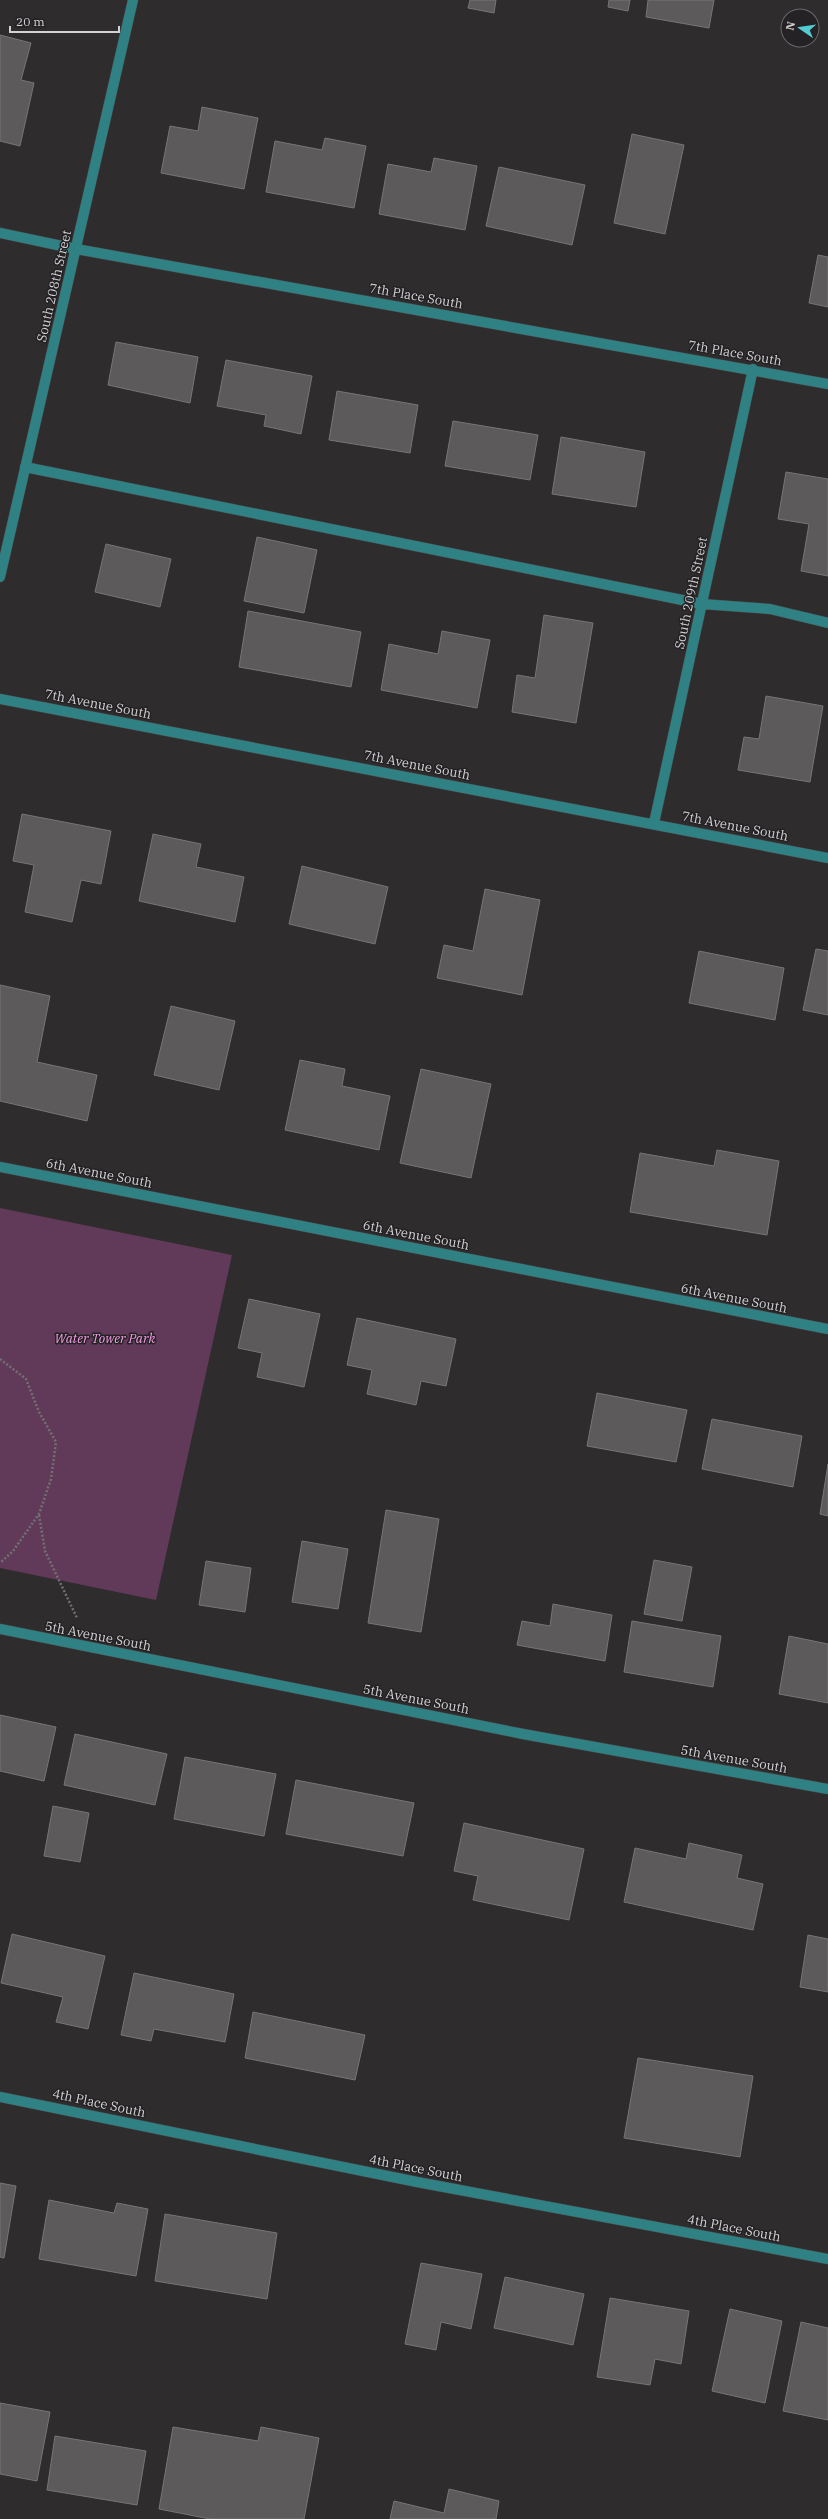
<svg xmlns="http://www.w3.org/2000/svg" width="828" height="2519" font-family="'IBM Plex Serif',serif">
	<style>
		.green { fill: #613a5a }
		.building { fill: #5d5a5c; stroke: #787577 }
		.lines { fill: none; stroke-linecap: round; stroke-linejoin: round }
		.minor-casing { stroke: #484748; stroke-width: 11 }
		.path { stroke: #727071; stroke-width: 2.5; stroke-dasharray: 2 2; stroke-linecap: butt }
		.minor { stroke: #308184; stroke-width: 10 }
		.labels { text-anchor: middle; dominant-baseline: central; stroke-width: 3; stroke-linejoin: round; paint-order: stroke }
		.street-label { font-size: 13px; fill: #d3d2d3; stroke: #242224 }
		.park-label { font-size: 13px; font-style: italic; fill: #f89de7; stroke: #242224 }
	</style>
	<rect width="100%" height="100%" fill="#2e2c2d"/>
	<path class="green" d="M0,1208L232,1255L156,1600L0,1568Z"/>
	<path class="building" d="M470,0H496L494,13L468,8Z
		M609,0H630L628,11L608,7Z
		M648,0H714L709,28L646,17Z
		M0,35L31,43L21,80L34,83L20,146L0,141Z
		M202,107L258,118L244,189L161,173L170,126L198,131Z
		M632,134L684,145L665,234L614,223Z
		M325,138L366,146L354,208L266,192L275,141L322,150Z
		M434,158L477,166L465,230L379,214L388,164L431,172Z
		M499,167L585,185L572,245L486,226Z
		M818,255L828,257V307L809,303Z
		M116,342L198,357L190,403L108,385Z
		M226,360L312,376L301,434L264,426L266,415L217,406Z
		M337,391L418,405L410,453L329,440Z
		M453,421L538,435L530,480L445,466Z
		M561,437L645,452L636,507L552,494Z
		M786,472L828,479V576L801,571L809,524L778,519Z
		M257,537L317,550L304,613L244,601Z
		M106,544L171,559L160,607L95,592Z
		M248,611L361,632L351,687L239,667Z
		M544,615L593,623L576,723L512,712L517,675L535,678Z
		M442,631L490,640L477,708L381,690L389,644L438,654Z
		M766,696L823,706L810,782L738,770L744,737L759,739Z
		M22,814L111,831L101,884L81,880L72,922L25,912L34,865L13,861Z
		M153,834L201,844L196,867L244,877L235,922L139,901Z
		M302,866L388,887L375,944L289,924Z
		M485,889L540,900L522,995L437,978L444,945L473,951Z
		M816,949L828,951V1015L803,1010Z
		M699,951L784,968L775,1020L689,1003Z
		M0,985L50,996L37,1062L97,1075L87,1121L0,1101Z
		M171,1006L235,1021L219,1090L154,1075Z
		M300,1060L345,1069L342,1086L390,1096L379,1150L285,1130Z
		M421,1069L491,1084L471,1178L400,1163Z
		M717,1150L779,1161L767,1235L630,1212L640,1153L714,1166Z
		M249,1299L320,1314L304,1387L257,1377L262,1353L238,1348Z
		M357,1318L456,1339L446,1386L421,1381L416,1405L367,1394L372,1370L347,1365Z
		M597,1393L687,1410L676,1462L587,1446Z
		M712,1419L802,1436L793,1487L702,1469Z
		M828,1464V1516L820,1514Z
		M386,1510L439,1519L421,1632L368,1623Z
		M302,1541L348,1549L338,1609L292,1602Z
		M654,1560L692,1567L682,1621L644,1614Z
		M206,1561L251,1568L245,1612L199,1605Z
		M553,1604L612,1615L605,1661L517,1645L522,1621L550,1626Z
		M632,1621L721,1636L713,1687L624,1672Z
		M789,1636L828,1644V1703L779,1694Z
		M0,1715L56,1727L44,1781L0,1771Z
		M75,1734L167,1754L155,1805L64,1785Z
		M185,1757L276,1774L264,1836L174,1819Z
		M296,1780L414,1803L403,1856L286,1834Z
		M53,1806L89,1813L80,1862L44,1856Z
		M464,1823L584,1849L569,1920L473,1900L478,1876L454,1871Z
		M689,1843L742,1855L737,1878L763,1884L753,1930L624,1902L635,1848L686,1859Z
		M12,1934L105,1956L88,2029L56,2022L63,1997L1,1983Z
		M808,1935L828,1939V1992L800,1987Z
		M134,1973L234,1994L225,2042L154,2029L151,2041L121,2035Z
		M253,2012L365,2035L355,2080L245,2058Z
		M638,2058L753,2076L740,2157L624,2138Z
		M0,2183L16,2186L4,2258L0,2257Z
		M49,2200L114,2213L117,2203L148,2209L136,2276L39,2259Z
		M165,2214L277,2233L267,2299L155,2281Z
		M421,2263L482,2274L471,2329L441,2322L436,2350L405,2344Z
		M505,2277L584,2294L573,2345L494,2328Z
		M610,2298L689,2311L681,2364L655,2359L650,2385L597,2377Z
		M730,2309L782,2321L765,2403L712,2391Z
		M801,2322L828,2328V2420L783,2411Z
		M0,2403L50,2412L37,2481L0,2474Z
		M173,2427L258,2441L261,2427L319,2438L304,2519H210L159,2509Z
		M55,2436L146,2451L137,2505L47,2490Z
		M449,2489L499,2501L496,2519H390L394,2501L444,2513Z"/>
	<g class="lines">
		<g class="minor-casing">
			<path id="minor" d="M0,233L76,249L828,384
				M25,467L702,604L770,609L828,623
				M0,577L133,0
				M0,699L828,858
				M654,823L753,369
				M0,1167L828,1329
				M0,1629L523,1734L828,1789
				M0,2097L417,2182L828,2259"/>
		</g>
		<path class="path" d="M0,1359L26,1379L39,1412L56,1442L51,1479L39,1514L13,1551L0,1563
			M39,1515L45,1551L77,1618"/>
		<use href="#minor" class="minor"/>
	</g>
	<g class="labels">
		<g class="street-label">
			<text transform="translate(54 286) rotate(-77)">South 208th Street</text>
			<text transform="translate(416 296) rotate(10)">7th Place South</text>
			<text transform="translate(735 353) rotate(10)">7th Place South</text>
			<text transform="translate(691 593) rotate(-78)">South 209th Street</text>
			<text transform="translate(98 704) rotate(11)">7th Avenue South</text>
			<text transform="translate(417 765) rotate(11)">7th Avenue South</text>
			<text transform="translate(735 826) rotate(11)">7th Avenue South</text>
			<text transform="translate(99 1173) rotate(11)">6th Avenue South</text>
			<text transform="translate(416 1235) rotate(11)">6th Avenue South</text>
			<text transform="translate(734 1298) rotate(11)">6th Avenue South</text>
			<text transform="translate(98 1636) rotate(11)">5th Avenue South</text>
			<text transform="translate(416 1699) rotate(11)">5th Avenue South</text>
			<text transform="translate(734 1759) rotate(10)">5th Avenue South</text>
			<text transform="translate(99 2103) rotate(12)">4th Place South</text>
			<text transform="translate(416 2168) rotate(11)">4th Place South</text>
			<text transform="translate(734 2228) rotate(11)">4th Place South</text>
		</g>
		<g class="park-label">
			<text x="105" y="1338">Water Tower Park</text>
		</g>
	</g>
	<g transform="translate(800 28) rotate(283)"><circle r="19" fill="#242224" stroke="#6a686a"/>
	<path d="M0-3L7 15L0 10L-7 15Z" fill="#52ccd1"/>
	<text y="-6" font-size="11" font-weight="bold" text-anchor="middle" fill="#d3d2d3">N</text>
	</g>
	<path d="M10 26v6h109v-6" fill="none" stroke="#d3d2d3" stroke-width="2"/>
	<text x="16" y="26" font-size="12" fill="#d3d2d3" stroke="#242224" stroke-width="3" paint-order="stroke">20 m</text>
</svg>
